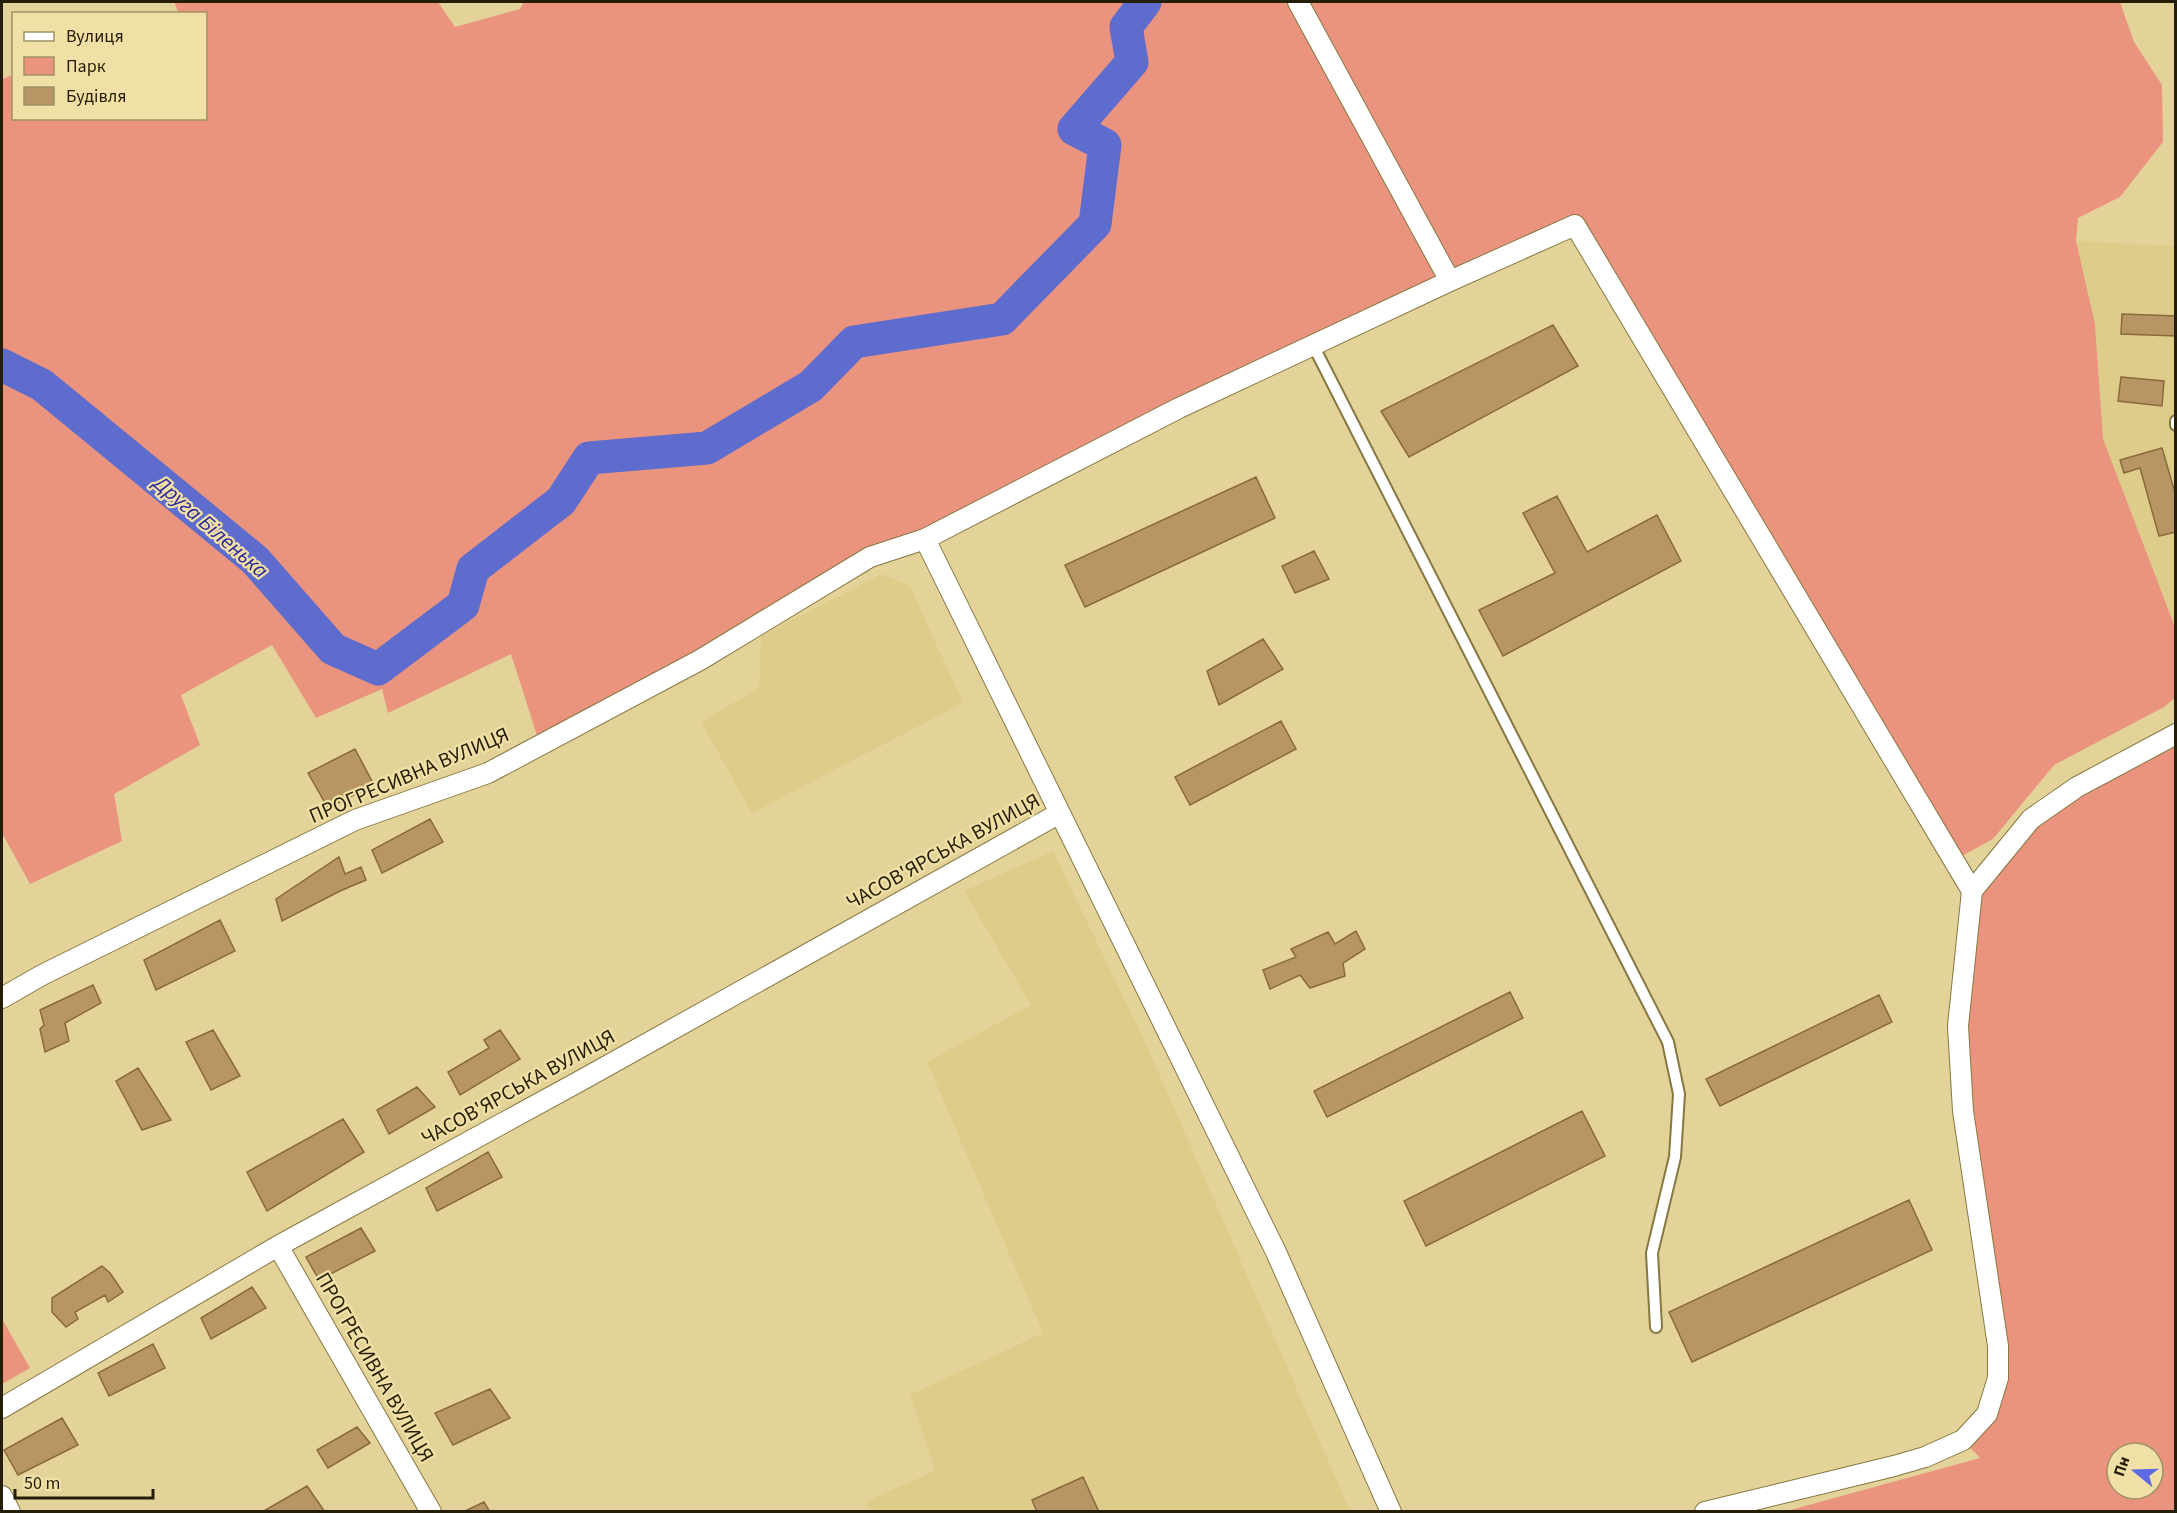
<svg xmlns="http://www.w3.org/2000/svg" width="2177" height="1513" font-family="'Source Sans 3',sans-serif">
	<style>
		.built { fill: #decc8a }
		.green { fill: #ea947f; fill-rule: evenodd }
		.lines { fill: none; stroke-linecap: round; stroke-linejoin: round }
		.river { stroke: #5e6ccd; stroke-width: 33 }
		.building { fill: #b89565; stroke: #8a693a; stroke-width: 1.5 }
		.service-casing { stroke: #867841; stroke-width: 14 }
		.minor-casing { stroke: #867841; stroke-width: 22 }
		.service { stroke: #fff; stroke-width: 10 }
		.minor { stroke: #fff; stroke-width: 20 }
		.labels { text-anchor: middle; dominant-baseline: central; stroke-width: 4.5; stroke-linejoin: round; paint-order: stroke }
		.street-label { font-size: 21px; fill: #241e07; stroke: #f0e0a6 }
		.water-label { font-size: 22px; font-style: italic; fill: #2c289c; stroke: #f0e0a6 }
	</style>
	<rect width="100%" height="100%" fill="#e3d399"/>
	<path class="built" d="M2076,241L2175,246V627L2103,439L2095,324Z
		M882,574L910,586L963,703L752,813L701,722L759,688L761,636Z
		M1053,851L1147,1046L1350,1511L871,1512L865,1502L935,1471L910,1395L1043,1333L927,1062L1031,1005L964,891Z"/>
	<path class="green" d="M174,2H438L455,27L520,9L524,2H1298L1301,6L1312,2H2120L2134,42L2162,85L2163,142L2120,197L2078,218L2076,241L2095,324L2103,439L2175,627V698L2164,707L2054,765L1993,839L1960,857L1575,225L870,557L540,745L511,654L388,713L382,689L316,718L272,645L181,695L200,745L114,794L122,841L30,884L2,833V79L13,75L14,118H206V14L179,13Z
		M2175,734V1509L2167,1512H1783L1980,1458L1963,1440L1998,1378L1963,1111L1972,891L2031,819ZM2117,1453H2153V1489H2117Z
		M2,1319L30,1368L2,1384Z"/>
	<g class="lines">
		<path class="river" d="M2,365L42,385L255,560L333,649L378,669L463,605L473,569L561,501L589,458L707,448L811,386L854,342L1002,319L1095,224L1105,145L1074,129L1132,62L1126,27L1145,2"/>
	</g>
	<path class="building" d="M2122,314L2176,316V336L2121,334Z
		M1553,325L1578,366L1409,457L1381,411Z
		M2121,377L2164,381L2162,406L2118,401Z
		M2162,448L2176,496V532L2159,536L2140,468L2124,473L2120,460Z
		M1256,477L1275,518L1085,607L1065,565Z
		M1557,496L1587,552L1657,515L1681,561L1503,656L1479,610L1555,573L1523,513Z
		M1314,551L1329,579L1295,593L1282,566Z
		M1263,639L1283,669L1219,705L1207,671Z
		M1281,721L1296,749L1190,805L1175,777Z
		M355,749L374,785L328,808L308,773Z
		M430,819L443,842L382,873L372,850Z
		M339,857L345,874L361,867L366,880L340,891L282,921L276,899Z
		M220,920L235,951L156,990L144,960Z
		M1356,931L1365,949L1343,963L1345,976L1310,988L1300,975L1270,989L1263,970L1296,957L1291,949L1328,932L1335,944Z
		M93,985L101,1003L65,1023L69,1041L45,1052L40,1029L44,1025L40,1010Z
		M1510,992L1523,1018L1327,1117L1314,1091Z
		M1879,995L1892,1022L1720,1106L1706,1079Z
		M213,1030L240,1076L211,1090L186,1042Z
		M500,1030L520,1059L460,1095L448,1072L489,1048L484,1040Z
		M138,1068L171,1120L142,1130L116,1081Z
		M417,1087L435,1107L389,1134L377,1110Z
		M1582,1111L1605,1156L1426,1246L1404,1201Z
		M343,1119L364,1152L267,1211L247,1172Z
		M488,1152L502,1177L437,1211L426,1188Z
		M1909,1200L1932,1250L1692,1362L1669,1312Z
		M361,1228L375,1251L319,1280L306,1257Z
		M102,1266L110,1273L123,1292L108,1302L105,1295L75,1312L78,1319L66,1327L52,1312V1298Z
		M252,1287L266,1308L211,1339L201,1318Z
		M153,1344L165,1368L109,1396L98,1373Z
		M490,1389L510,1418L453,1445L435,1413Z
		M62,1418L78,1445L18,1475L4,1450Z
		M357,1427L370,1443L328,1468L317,1450Z
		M1083,1477L1099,1512H1037L1032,1500Z
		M307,1486L325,1512H262Z
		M484,1502L490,1512H463Z"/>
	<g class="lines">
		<g class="service-casing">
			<path id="service" d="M1313,345L1668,1042L1679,1094L1675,1157L1652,1253L1656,1327
				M2176,421V425"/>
		</g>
		<g class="minor-casing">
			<path id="minor" d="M1298,2L1450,281
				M925,539L1276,1252L1391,1512
				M2,998L42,975L355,820L488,773L700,660L870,557L925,539L1179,408L1450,281L1575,225L1972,891
				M278,1246L431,1512
				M2,1408L278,1246L580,1081L1060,813
				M2,1496L10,1512
				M1705,1512L1894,1466L1925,1457L1963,1440L1987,1414L1998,1378V1346L1963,1111L1958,1026L1972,891L2031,819L2077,787L2176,734"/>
		</g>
		<use href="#service" class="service"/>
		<use href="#minor" class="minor"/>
	</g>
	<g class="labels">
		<g class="street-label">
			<text transform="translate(409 775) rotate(-23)">ПРОГРЕСИВНА ВУЛИЦЯ</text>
			<text transform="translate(943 851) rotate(-29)">ЧАСОВ'ЯРСЬКА ВУЛИЦЯ</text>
			<text transform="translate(518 1087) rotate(-29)">ЧАСОВ'ЯРСЬКА ВУЛИЦЯ</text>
			<text transform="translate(375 1367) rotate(60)">ПРОГРЕСИВНА ВУЛИЦЯ</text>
		</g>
		<g class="water-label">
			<text transform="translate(211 527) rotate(41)">Друга Біленька</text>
		</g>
	</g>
	<rect width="2177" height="1513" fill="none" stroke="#241e07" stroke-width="6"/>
	<rect x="12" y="12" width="195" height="108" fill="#f0e0a6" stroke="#9e9266" stroke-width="1.5"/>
	<rect x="24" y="32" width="30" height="9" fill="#ffffff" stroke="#9e9266" stroke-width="1.5"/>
	<text x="66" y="42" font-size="18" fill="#241e07">Вулиця</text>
	<rect x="24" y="57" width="30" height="18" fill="#ea947f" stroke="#9e9266" stroke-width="1.5"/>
	<text x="66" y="72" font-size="18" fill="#241e07">Парк</text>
	<rect x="24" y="87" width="30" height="18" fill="#b89565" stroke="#9e9266" stroke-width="1.5"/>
	<text x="66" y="102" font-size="18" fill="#241e07">Будівля</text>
	<g transform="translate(2135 1471) rotate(289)"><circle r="28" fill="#f0e0a6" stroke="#9e9266" stroke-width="1.5"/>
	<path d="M0-4.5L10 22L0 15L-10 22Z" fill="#5d6ae2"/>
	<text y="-9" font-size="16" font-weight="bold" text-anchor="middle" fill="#241e07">Пн</text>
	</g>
	<path d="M15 1489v9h138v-9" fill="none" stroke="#241e07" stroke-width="3"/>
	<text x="24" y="1489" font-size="18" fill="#241e07" stroke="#f0e0a6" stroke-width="4.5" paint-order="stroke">50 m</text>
</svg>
